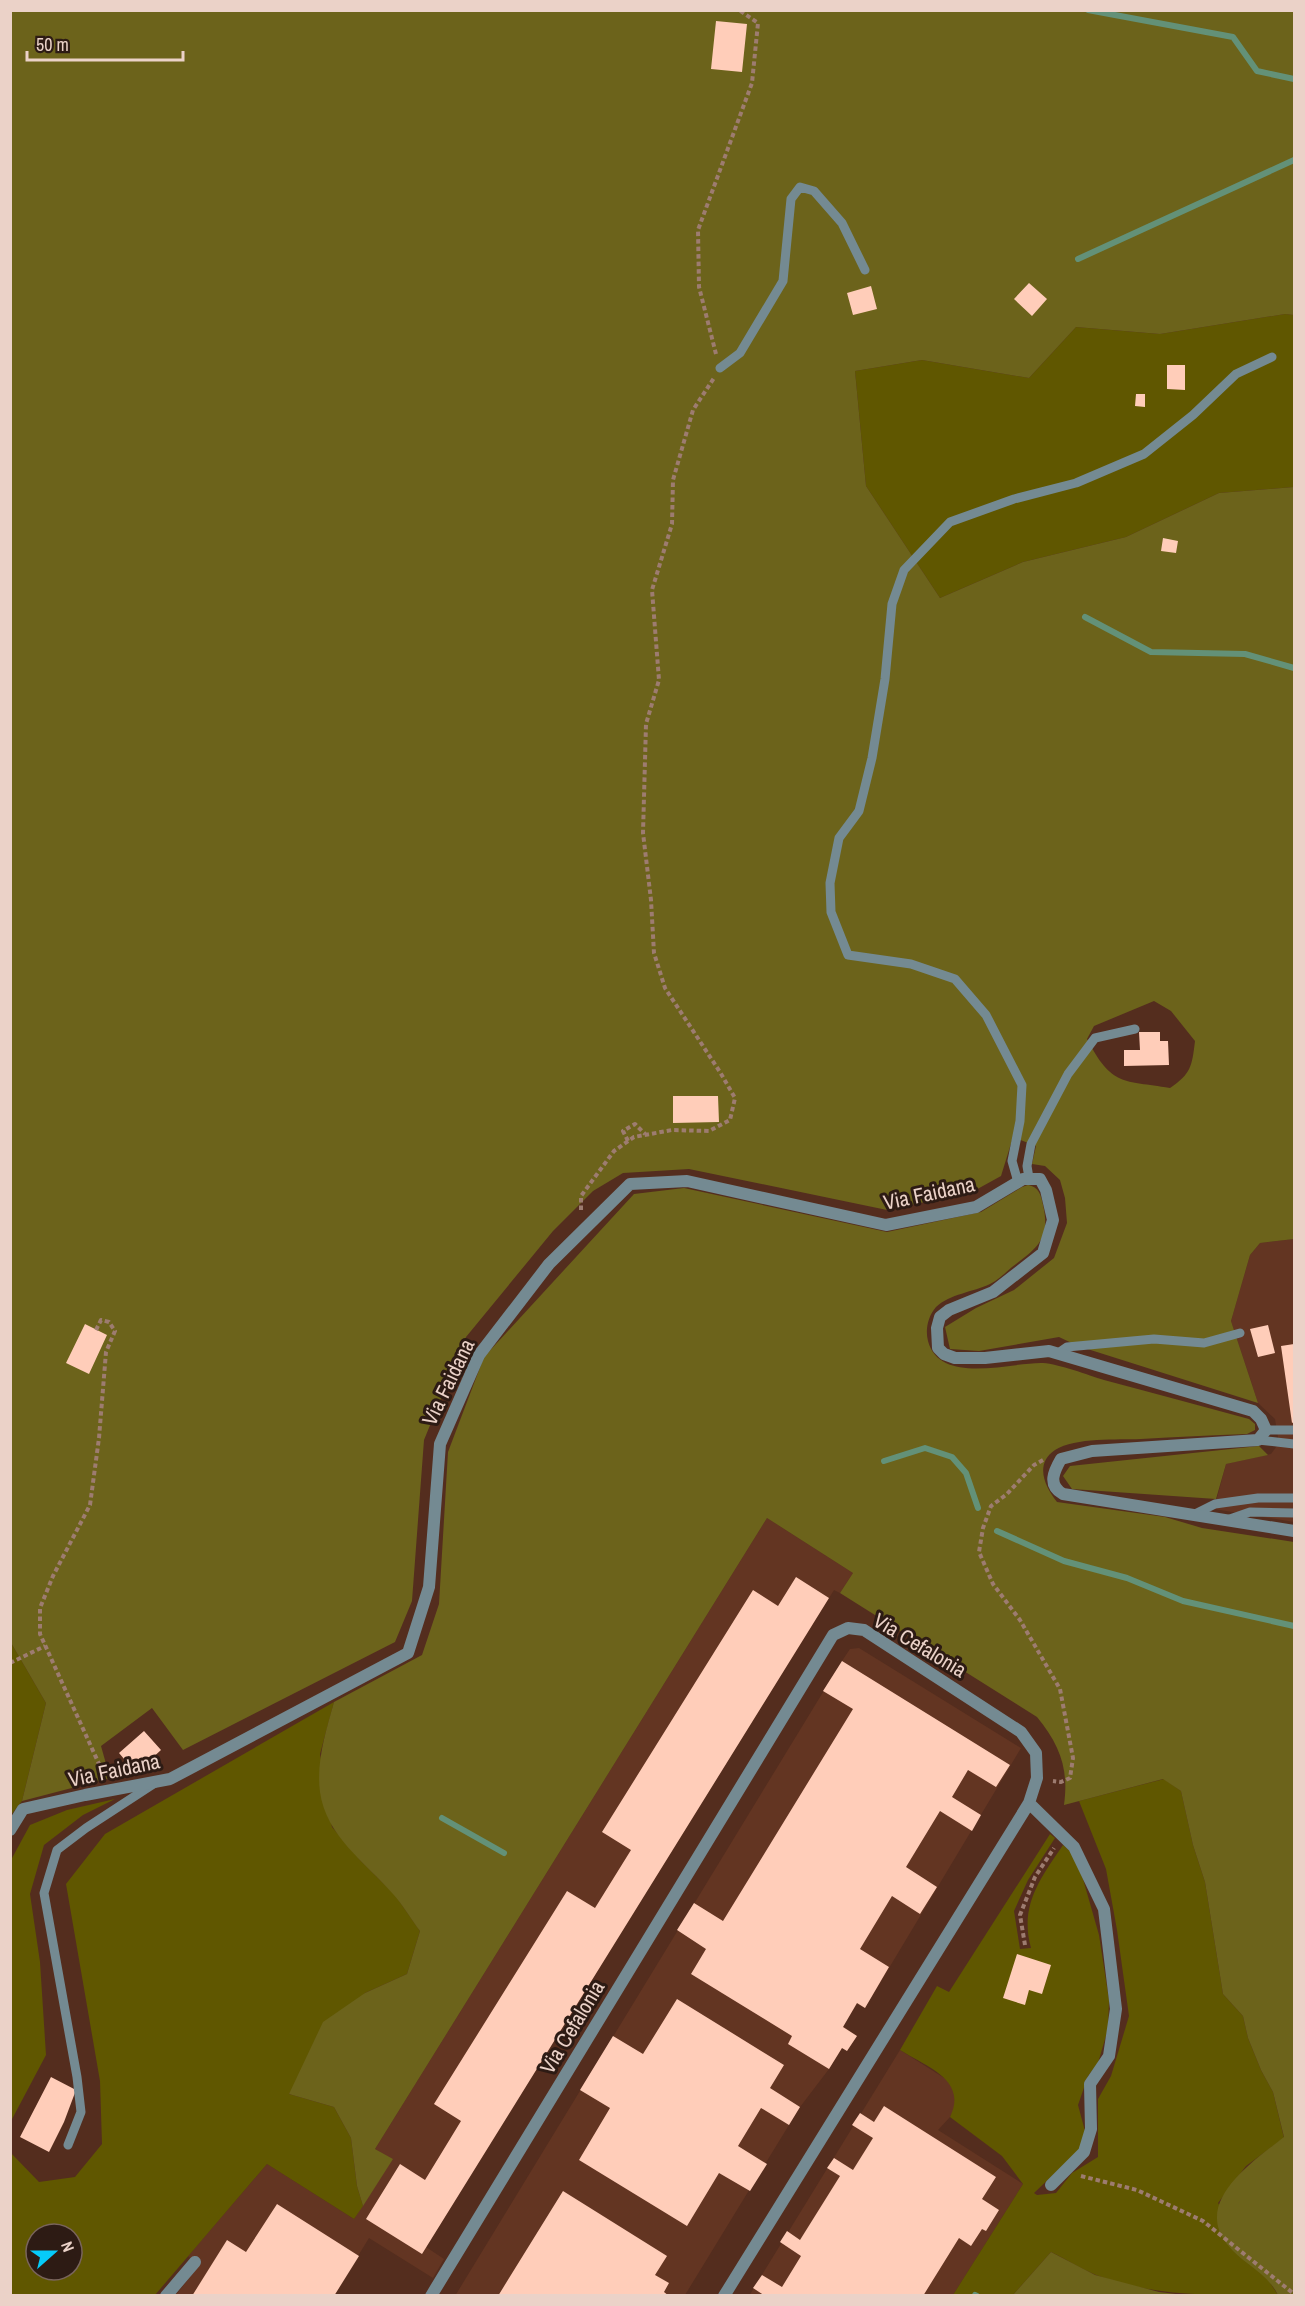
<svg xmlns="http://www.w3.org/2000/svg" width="1305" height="2306" font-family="'Archivo Narrow',sans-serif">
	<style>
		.built { fill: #633522 }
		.green { fill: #605700; fill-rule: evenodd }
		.forest { fill: #6c631b; fill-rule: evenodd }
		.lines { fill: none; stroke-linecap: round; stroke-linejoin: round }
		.stream { stroke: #639178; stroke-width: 6 }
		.building { fill: #ffcdb9 }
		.path { stroke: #9d7c70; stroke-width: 4; stroke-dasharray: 4.5 3; stroke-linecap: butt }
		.lane { stroke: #748a92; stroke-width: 9 }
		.street { stroke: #748a92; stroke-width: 12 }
		.labels { text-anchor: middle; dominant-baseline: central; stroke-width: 6; stroke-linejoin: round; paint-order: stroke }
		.street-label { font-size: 21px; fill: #ebd2c8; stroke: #2d1b14 }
	</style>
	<rect width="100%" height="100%" fill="#542d1e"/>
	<path class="built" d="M1294,1239V1522L1214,1509L1226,1464L1271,1454L1279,1443L1275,1419L1258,1403L1231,1321L1250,1255L1260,1243Z
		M767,1518L853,1573L840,1593L834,1590L426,2247L444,2259L433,2278L369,2238L334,2295L175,2296L199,2266L188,2256L267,2164L354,2219L392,2159L375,2149Z
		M859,1648L1021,1748L865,2008L857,2004L843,2026L857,2036L847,2051L842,2048L829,2069L800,2107L685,2295L455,2296L842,1661L850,1649Z
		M900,2050L949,2081L956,2093V2106L950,2117L938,2130L1023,2184L953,2295L749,2296Z"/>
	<path class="green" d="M1285,314L1294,315V487L1219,493L1126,537L1023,562L940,598L866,486L855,371L922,360L1029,378L1076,327L1160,334Z
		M10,1641L46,1703L22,1801L11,1815Z
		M334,1702L320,1754L332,1827L360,1860L395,1895L420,1931L407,1974L365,1993L289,2094L334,2107L351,2138L357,2186L363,2206L354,2219L267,2164L155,2295H11L10,2152L39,2182L75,2177L102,2144L100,2081L66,1884L105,1834ZM36,2234H72V2270H36Z
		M1164,1779L1181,1791L1193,1845L1205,1882L1223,1994L1243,2016L1248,2038L1261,2070L1273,2092L1284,2138L1246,2166L1218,2203L1278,2295C1213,2295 1159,2298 1096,2275C1081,2269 1066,2259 1051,2252L1013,2295H953L1023,2184L1002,2156L950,2117C968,2080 927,2067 900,2050L937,1986L949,1992L1050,1834L1055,1838L1028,1880L1014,1911L1020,1949L1031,1948C1019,1905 1041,1878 1063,1845L1073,1854L1083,1879L1099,1935L1109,2000L1108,2029L1098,2063L1088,2076L1078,2105L1085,2131L1080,2149L1034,2193L1037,2195L1056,2193L1072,2173L1098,2157V2099L1111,2076L1129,2016L1117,1930L1106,1869L1079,1801Z
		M115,1799L83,1815L44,1845L30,1894L40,1962L46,2055L11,2121V1860L30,1825L67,1810Z"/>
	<path class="forest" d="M10,11H1294V315L1285,314L1160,334L1076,327L1029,378L922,360L855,371L866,486L940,598L1023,562L1126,537L1219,493L1294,487V1239L1260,1243L1250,1255L1231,1321L1258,1403L1078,1346L1059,1337L979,1351L950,1349L945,1327L976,1308L1014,1290L1054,1258L1067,1223L1065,1198L1060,1180L1045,1166L1032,1164L1036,1146L1013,1137L1001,1176L972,1192L887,1210L689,1169L623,1173L593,1191L553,1231L466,1337L424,1440L412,1601L395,1642L183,1750L152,1708L101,1746L110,1778L22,1801L46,1703L10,1641ZM1154,1001L1171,1011L1195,1041C1192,1066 1191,1074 1170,1088C1123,1080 1112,1087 1087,1039L1094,1026Z
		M1028,1185C1039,1187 1041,1195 1043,1205C1051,1239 1037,1248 1012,1267C1005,1273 998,1280 990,1284C973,1292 950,1294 936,1307C928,1316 925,1330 928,1341C940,1386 1011,1362 1043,1363C1059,1364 1088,1375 1104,1380C1153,1393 1201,1406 1249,1419L1255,1424V1430L1247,1434C1212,1435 1176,1437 1141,1439C1117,1440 1076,1437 1055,1450C1034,1464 1045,1487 1057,1502L1165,1517L1202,1528L1294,1542V2295H1278C1266,2271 1242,2264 1227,2244C1193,2201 1254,2161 1284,2137L1273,2092L1261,2070L1248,2038L1243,2016L1223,1994L1205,1882L1193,1845L1181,1791L1163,1779L1064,1805C1069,1769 1060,1745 1037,1717L840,1593L853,1573L767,1518L375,2149L393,2159L363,2206L357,2186L351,2138L334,2107L289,2094L323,2022L365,1993L407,1974L420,1931C411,1919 403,1905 393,1894C366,1863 326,1836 320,1792C316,1762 326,1731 334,1702L422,1655L439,1604L448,1452L484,1357L634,1194L684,1188L887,1232L981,1212L1022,1187Z
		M1259,1446L1268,1455L1226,1464L1216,1499L1072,1489L1063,1476L1070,1466Z
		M1051,2252L1095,2275L1159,2292L1184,2295H1013Z"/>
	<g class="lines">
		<path class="stream" d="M1088,10L1233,37L1257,71L1294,79
			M1078,259L1294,160
			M1085,617L1151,652L1245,654L1294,668
			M884,1461L925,1448L952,1457L966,1473L978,1508
			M997,1531L1064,1561L1127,1578L1183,1601L1294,1626
			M442,1818L504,1853
			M975,2295L977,2296"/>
	</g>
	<path class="building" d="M716,21L747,24L742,72L711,69Z
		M1029,283L1047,299L1032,316L1014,299Z
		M871,286L877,309L853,315L847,293Z
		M1167,365H1185V390L1167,389Z
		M1136,394H1145V407L1135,406Z
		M1163,538L1178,541L1176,553L1161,551Z
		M1139,1032H1160V1041H1168L1169,1065L1124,1066V1050H1140Z
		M673,1096H718L719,1122L673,1123Z
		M85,1324L107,1335L89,1374L66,1363Z
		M1268,1325L1275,1353L1258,1357L1250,1329Z
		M1294,1344V1422L1292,1423L1281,1346Z
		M796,1577L829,1598L422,2254L366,2219L400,2164L425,2180L461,2121L434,2104L567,1891L595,1908L631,1850L602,1832L753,1590L778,1606Z
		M842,1661L1010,1765L996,1787L968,1770L952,1797L981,1815L972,1831L940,1811L906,1867L937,1887L920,1914L892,1896L860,1949L889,1967L865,2008L857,2003L843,2027L857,2036L847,2051L842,2048L829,2069L788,2044L792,2036L691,1974L706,1949L677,1930L694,1903L723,1921L853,1709L823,1691Z
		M144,1731L161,1750L136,1773L119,1753Z
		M1017,1954L1051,1965L1042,1994L1029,1990L1025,2005L1003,1998Z
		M677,1999L784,2065L770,2088L800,2107L789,2125L761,2108L738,2146L767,2164L750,2191L719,2173L687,2226L579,2160L610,2108L580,2090L613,2036L643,2054Z
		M51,2077L76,2090L64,2122L49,2152L20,2137Z
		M884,2106L996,2177L982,2199L999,2210L986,2231L982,2229L971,2246L959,2238L923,2296H765L753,2288L762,2275L782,2287L801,2256L780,2242L787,2231L800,2240L840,2176L827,2168L834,2158L853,2170L873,2138L852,2125L860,2113L874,2122Z
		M563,2191L667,2256L655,2275L669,2283L664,2292L669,2296H498Z
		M277,2204L359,2256L334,2296H192L227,2240L246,2252Z"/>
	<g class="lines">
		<path class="path" d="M716,354L699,287L698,230L752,83L758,23L739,10
			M628,1141L623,1131L635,1124L645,1134
			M581,1210V1196L614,1151L634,1137L672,1130L709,1131L730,1120L735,1098L720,1072L665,988L654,953L651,900L643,833L646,724L659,680L652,590L672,524L673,480L693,410L714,378
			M96,1330L101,1320L109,1322L115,1331L106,1352L99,1438L90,1505L53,1576L40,1608V1634L104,1775
			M1043,1460L1034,1465L1007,1494L991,1506L983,1528L979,1552L993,1584L1020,1620L1060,1689L1073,1758L1070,1778L1061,1782L1053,1781
			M10,1663L45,1646
			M1025,1945L1020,1915L1035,1877L1054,1848
			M1081,2176L1137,2190L1203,2221L1294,2294"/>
		<path class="lane" d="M720,368L740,353L783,281L791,199L800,187L814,191L842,223L865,270
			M1029,1178L1027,1166L1031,1144L1068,1074L1095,1038L1135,1029
			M1018,1182L1012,1161L1020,1121L1022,1085L986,1015L955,979L911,964L848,955L831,912L830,883L839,838L859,811L872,758L885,679L892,604L904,570L950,522L1014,499L1076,483L1144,454L1193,415L1236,374L1272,357
			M1057,1354L1067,1347L1154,1339L1204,1343L1240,1333
			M1266,1430H1294
			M1258,1440L1294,1444
			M1193,1515L1215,1504L1258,1498H1294
			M1227,1520L1250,1512L1294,1513
			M68,2145L81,2112L77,2077L44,1893L57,1850L86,1828L155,1783"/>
		<path class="street" d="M1029,1803L1074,1847L1104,1909L1116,2009L1109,2056L1090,2084L1091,2129L1084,2152L1051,2185
			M10,1830L23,1809L85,1795L170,1779L408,1653L429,1587L440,1444L479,1355L549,1264L630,1184L687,1181L886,1225L976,1207L1023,1179H1040L1046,1190L1053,1220L1043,1253L993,1292L949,1310L940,1317L937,1328L938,1348L944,1354L955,1358H985L1049,1351L1253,1411L1261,1419L1266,1430L1258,1440L1092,1451L1061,1459C1054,1471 1047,1485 1063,1494L1294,1531
			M166,2296L195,2262
			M431,2296L833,1635L848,1628L864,1630L1021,1732L1036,1753L1037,1778L1029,1803L724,2296"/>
	</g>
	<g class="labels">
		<g class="street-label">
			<text transform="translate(929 1193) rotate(-12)">Via Faidana</text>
			<text transform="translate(448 1382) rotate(-64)">Via Faidana</text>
			<text transform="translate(920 1645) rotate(31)">Via Cefalonia</text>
			<text transform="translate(114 1770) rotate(-12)">Via Faidana</text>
			<text transform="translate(572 2027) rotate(-59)">Via Cefalonia</text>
		</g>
	</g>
	<rect width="1305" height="2306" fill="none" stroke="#ebd2c8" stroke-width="24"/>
	<g transform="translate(54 2252) rotate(69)"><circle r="28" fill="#2d1b14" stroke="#79645c" stroke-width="1.5"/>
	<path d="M0-4.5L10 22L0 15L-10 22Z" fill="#06cbf9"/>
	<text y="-9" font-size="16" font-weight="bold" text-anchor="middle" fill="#ebd2c8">N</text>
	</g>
	<path d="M27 51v9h156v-9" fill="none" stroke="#ebd2c8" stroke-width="3"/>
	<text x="36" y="51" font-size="18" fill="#ebd2c8" stroke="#2d1b14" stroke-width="4.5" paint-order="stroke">50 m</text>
</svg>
